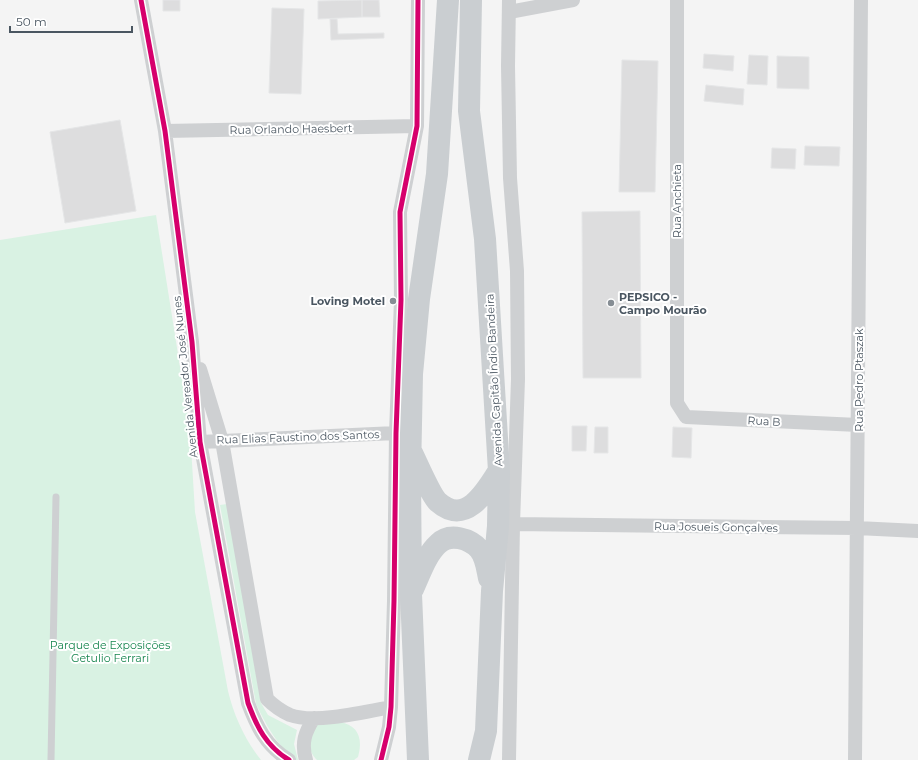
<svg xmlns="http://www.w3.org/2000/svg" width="918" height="760" font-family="Montserrat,sans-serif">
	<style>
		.green { fill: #d9f2e3 }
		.building { fill: #ddddde; stroke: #e5e6e7 }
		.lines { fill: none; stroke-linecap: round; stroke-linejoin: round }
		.service { stroke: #ced0d2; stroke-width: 7 }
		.minor { stroke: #ced0d2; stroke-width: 14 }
		.primary { stroke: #caced1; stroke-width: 22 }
		.cycleway-casing { stroke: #fff; stroke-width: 8 }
		.cycleway { stroke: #d6006c; stroke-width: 5 }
		.poi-dot { fill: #868d94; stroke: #fff; stroke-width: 1.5 }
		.labels { text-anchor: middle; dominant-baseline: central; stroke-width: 4; stroke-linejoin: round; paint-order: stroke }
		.street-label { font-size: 11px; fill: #4a5661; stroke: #fff }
		.poi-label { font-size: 11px; font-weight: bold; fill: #4a5661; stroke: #fff; text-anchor: start }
		.park-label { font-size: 11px; fill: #17864f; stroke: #fff }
	</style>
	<rect width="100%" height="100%" fill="#f4f4f4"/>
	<path class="green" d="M156,215L190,430L195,512L228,691C234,716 245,740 261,760H0V240Z
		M227,504L261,703L268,715L297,730L294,744L298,760H295C276,743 267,727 256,704L220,505Z
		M339,722C359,725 363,739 358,757L354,760H317C306,750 309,736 317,725Z"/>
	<path class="building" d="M163,0H180V11H163Z
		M362,0H379L380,17H362Z
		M362,0V17L318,19V1Z
		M272,8L304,9L301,94L269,93Z
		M330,19H337L338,34L384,33V38L331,40Z
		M704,54L734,56L733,71L703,68Z
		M749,55L768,56L767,85L747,84Z
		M777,56L809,57V89L777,88Z
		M622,60L658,61L655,192H619Z
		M706,85L744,89L743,105L704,101Z
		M120,120L136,211L65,223L50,132Z
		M805,146L840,147L839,166L804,165Z
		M772,148L796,149L795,169L771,168Z
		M640,211L641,378H583L582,212Z
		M572,426H587L586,451H572Z
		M595,427H608V453H594Z
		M673,427L692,428L691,458L672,457Z"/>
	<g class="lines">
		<path class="service" d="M51,760L56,497"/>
		<path class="minor" d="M141,0L165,131L192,342L200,442L248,703C257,727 266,746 289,760
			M509,0L508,66L510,178L517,271L518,379L513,524L509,760
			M677,0V403L686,417L858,425
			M509,12L573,0
			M165,131L417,126
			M200,369L222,441L267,699C274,706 281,711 290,715C314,724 365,712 391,707
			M200,442L396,433
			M513,524L857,528L918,531
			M306,760C301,743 305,732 314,718
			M381,760L389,727L391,707L394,601L396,433L401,300L400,212L417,126L418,0
			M855,760L861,0"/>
		<path class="primary" d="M471,0L469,111L485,239L499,471L498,526L492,591L486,731L479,760
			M412,453C417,463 431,496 438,502C465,526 485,493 498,472
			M413,589C420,574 426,555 438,544C450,532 470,539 479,549C486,557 487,569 489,578
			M418,760L411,594L410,474L412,374L419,299L437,174L448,0"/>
		<g class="cycleway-casing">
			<path id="cycleway" d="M141,0L165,131L192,342L200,442L248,703C257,727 266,746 289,760
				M381,760L389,727L391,707L394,601L396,433L401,300L400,212L417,126L418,0"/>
		</g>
		<use href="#cycleway" class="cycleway"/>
	</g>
	<g class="poi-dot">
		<circle cx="393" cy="301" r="4"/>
		<circle cx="611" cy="303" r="4"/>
	</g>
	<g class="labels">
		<g class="street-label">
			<text transform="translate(291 129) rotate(-1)">Rua Orlando Haesbert</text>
			<text transform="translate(677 201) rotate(-90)">Rua Anchieta</text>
			<text transform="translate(185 377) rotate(-96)">Avenida Vereador José Nunes</text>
			<text transform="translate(494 380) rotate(-93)">Avenida Capitão Índio Bandeira</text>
			<text transform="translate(859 380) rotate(-90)">Rua Pedro Ptaszak</text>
			<text transform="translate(764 421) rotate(3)">Rua B</text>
			<text transform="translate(298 437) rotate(-2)">Rua Elias Faustino dos Santos</text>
			<text transform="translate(716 527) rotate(1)">Rua Josueis Gonçalves</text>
		</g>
		<g class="poi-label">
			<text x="619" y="297">PEPSICO -<tspan x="619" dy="13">Campo Mourão</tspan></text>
			<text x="385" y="301" text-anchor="end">Loving Motel</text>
		</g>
		<g class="park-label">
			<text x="110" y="645">Parque de Exposições<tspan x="110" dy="13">Getulio Ferrari</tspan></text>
		</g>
	</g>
	<path d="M10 26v6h122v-6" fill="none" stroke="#4a5661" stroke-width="2"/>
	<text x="16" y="26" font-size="12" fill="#4a5661" stroke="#ffffff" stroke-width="3" paint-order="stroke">50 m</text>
</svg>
